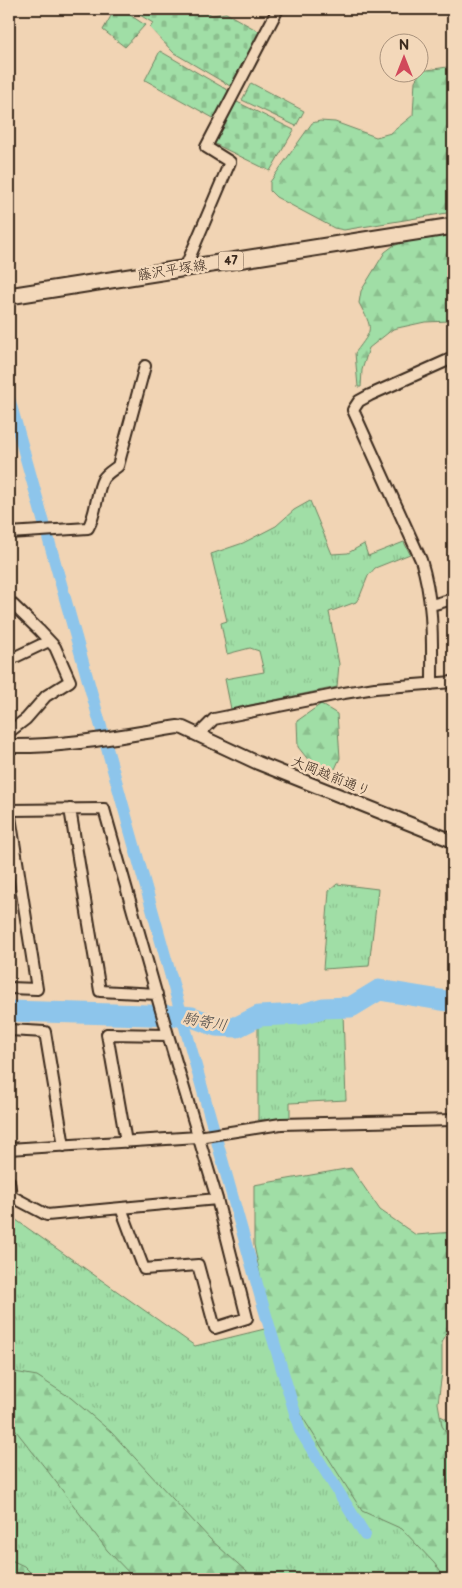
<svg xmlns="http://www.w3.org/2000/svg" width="462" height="1588" font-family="'Balsamiq Sans','Klee One',sans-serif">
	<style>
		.grass { fill: url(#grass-tufts); stroke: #6e8462 }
		.forest { fill: url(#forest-firs); stroke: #6e8462 }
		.cemetery { fill: url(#cemetery-stones); stroke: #6e8462 }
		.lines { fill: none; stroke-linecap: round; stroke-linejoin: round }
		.canal { stroke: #8dc5eb; stroke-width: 12 }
		.river { stroke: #8dc5eb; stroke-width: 21 }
		.minor-casing { stroke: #3b2a1e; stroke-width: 14 }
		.tertiary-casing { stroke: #3b2a1e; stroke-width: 16 }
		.primary-casing { stroke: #3b2a1e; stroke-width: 19 }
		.minor { stroke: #f3d8ba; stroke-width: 10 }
		.tertiary { stroke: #f3d8ba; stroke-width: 12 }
		.primary { stroke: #f3d8ba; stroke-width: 15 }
		.labels { text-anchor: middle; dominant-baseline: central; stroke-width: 5; stroke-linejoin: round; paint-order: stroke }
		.shield { fill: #f3d8ba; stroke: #725e4d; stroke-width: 1 }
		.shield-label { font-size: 12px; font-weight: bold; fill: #3b2a1e }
		.street-label { font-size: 14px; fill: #3b2a1e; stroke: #f3d8ba }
		.water-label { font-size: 15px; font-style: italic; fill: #4b4947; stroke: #f3d8ba }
	</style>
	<defs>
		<pattern id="grass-tufts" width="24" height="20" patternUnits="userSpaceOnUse" patternTransform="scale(1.25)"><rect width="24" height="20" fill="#a0dea6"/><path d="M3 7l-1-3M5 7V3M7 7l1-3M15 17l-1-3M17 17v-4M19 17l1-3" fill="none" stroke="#8bbf8e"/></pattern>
		<pattern id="forest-firs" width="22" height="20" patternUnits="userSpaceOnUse" patternTransform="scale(1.25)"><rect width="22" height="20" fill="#a0dea6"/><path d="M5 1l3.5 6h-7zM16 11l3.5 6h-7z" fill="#8bbf8e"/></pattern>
		<pattern id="cemetery-stones" width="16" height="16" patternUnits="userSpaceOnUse" patternTransform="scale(1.25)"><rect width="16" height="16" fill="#a0dea6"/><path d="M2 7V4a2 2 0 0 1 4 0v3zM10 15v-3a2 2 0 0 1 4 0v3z" fill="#8bbf8e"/></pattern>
	</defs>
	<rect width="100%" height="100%" fill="#f1d4b4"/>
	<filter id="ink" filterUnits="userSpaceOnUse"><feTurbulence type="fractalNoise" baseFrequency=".02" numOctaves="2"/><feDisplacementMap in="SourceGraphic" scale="10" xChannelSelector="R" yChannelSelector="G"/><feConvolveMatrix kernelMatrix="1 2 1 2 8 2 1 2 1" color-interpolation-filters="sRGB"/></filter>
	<g filter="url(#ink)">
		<path class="grass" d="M310,501L332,554L348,553L364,544L368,556L404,542L410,554L375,568L368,576L360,596L356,602L329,612L339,664L337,687L231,709L225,679L264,672L259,651L250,648L227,654L221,623L227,621L211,554L243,543L276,526L294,510Z
			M337,884L378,889L369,966L323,969L329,891Z
			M324,1013H343L346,1100L290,1103V1118L258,1120V1021L304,1018Z
			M9,1215L195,1346L281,1325L453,1423V1579H9Z"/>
		<path class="forest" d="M447,67L453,70V212L344,230L334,228L276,197L270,191V182L312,123L320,121L335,122L376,137L391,133L413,115L415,81L421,71Z
			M453,235V318L450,321L425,322L393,329L369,348L362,370L361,387H358L355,353C374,328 373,330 359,303L361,291L385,252L393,246L405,242Z
			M321,704L337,714L340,758L335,769L314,767L298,747L297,721Z
			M351,1168L380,1210L416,1235L453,1232V1324L449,1327L442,1343V1372L438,1403L442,1426L453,1442V1579H446L434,1563L402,1529L362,1511L303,1418L289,1386L273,1340L254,1245V1185Z
			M9,1371L37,1376L71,1398L111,1432L210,1539L255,1579H135L107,1550L50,1474L9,1422Z
			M9,1559L24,1566L37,1579H9Z"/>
		<path class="cemetery" d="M115,9H121L145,25L125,47L103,30Z
			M130,9H201L212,15L226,13L260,32L230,86L174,53L150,28L153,23Z
			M160,51L229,91L215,119L145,80Z
			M251,83L304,111L296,126L242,100Z
			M233,100L294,130L270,171L213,143Z"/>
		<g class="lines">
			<path class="canal" d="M9,398L260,1295L300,1430L365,1535"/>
			<path class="river" d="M9,1011L182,1016L192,1017L216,1026L237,1027L259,1016L302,1014L323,1008L351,1007L379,990L453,1002"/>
			<g class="minor-casing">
				<path id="minor" d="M185,268L230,162L206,147L278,9
					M9,533L88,528C97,513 96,492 103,479C107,473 113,470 118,466L145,366
					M9,601L39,630L55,647L70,681L46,696L26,719L9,732
					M431,605L453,599
					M9,660L49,641
					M432,684C432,640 434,602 421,560L353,410L359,401L370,395L453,358
					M199,734L214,719L344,693L375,688L453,682
					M70,809L100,991L157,994
					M9,810L104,809L168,1035L217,1199L247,1318L215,1328L198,1265L144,1269L121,1208
					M9,810L37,989L9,988
					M9,1030L45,1032L64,1146
					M126,1142L107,1034L168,1035
					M9,1149L198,1137L281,1124L453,1120
					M9,1181L11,1196L47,1215L217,1199"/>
			</g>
			<g class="tertiary-casing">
				<path id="tertiary" d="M9,746C66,747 121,736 178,727L183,728L258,763L453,841"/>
			</g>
			<g class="primary-casing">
				<path id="primary" d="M9,296L453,226"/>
			</g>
			<use href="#minor" class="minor"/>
			<use href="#tertiary" class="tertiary"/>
			<use href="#primary" class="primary"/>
		</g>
	</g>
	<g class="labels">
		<rect class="shield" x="218.5" y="251.5" width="25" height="19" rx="4"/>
		<g class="shield-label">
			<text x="231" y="261">47</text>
		</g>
		<g class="street-label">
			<text transform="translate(172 270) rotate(-9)">藤沢平塚線</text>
			<text transform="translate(331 776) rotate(22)">大岡越前通り</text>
		</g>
		<g class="water-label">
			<text transform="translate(205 1022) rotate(10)">駒寄川</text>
		</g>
	</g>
	<rect width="462" height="1588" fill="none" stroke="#f3d8ba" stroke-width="30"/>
	<rect x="15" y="15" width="432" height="1558" fill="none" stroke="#3b2a1e" stroke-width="2" filter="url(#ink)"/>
	<g transform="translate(404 58)"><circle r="24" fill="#f3d8ba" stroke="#a9927c"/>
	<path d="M0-4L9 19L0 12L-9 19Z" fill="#d1495b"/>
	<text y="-8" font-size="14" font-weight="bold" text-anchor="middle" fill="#3b2a1e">N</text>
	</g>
</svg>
